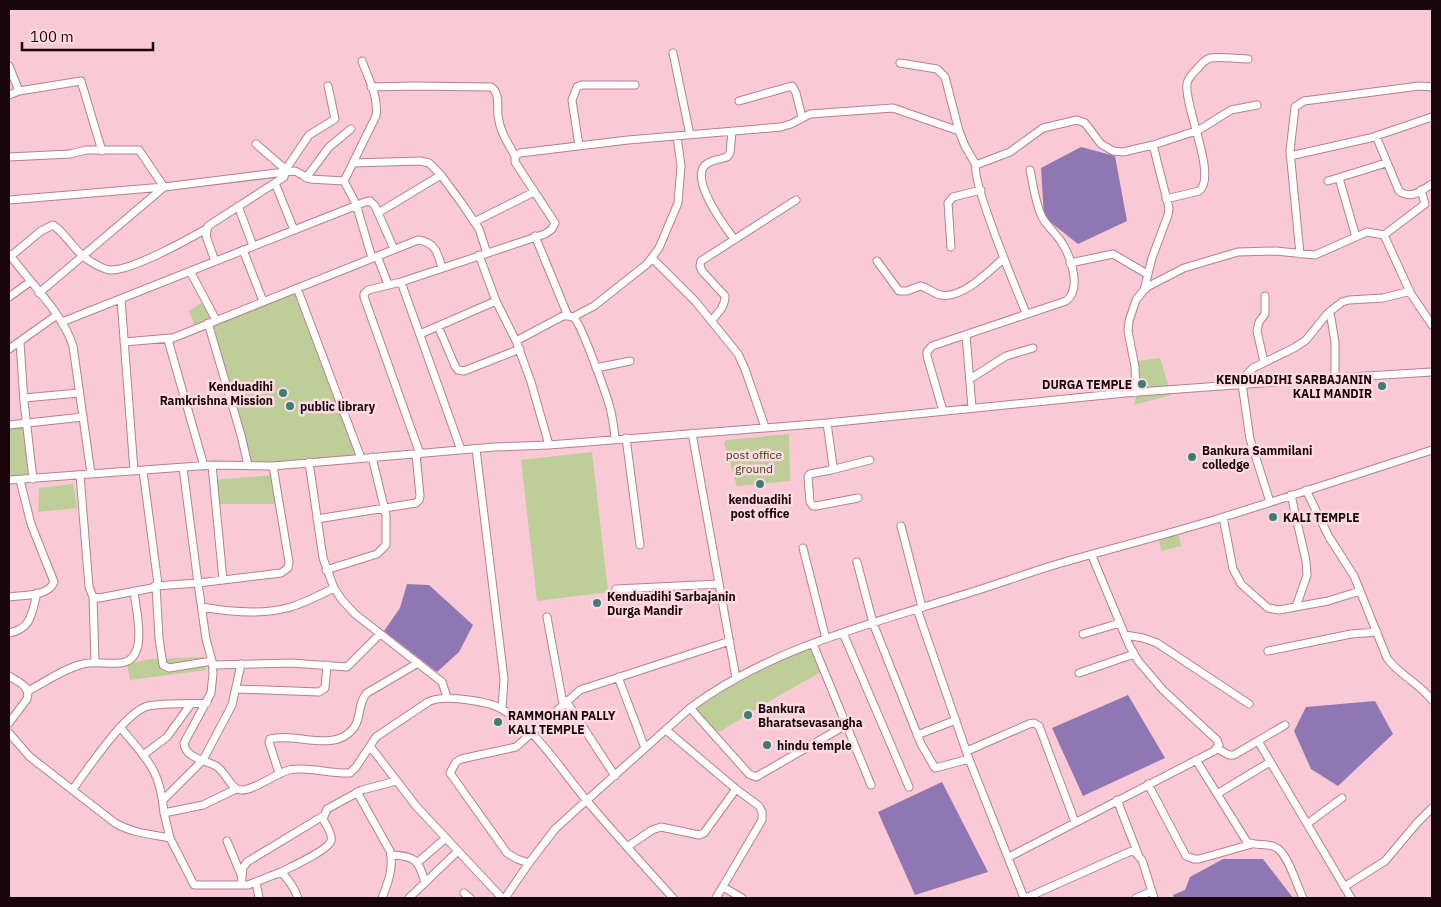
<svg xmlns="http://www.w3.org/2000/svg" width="1441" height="907" font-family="'IBM Plex Sans',sans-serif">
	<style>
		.green { fill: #bece99 }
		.water { fill: #8e77b3 }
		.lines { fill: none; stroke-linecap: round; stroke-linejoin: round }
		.minor-casing { stroke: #b7808f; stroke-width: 9 }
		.minor { stroke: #fff; stroke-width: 7 }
		.poi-dot { fill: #3b7f74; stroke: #ffdae3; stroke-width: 2 }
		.labels { text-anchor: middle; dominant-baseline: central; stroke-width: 5; stroke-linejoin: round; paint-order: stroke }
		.poi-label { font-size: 12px; font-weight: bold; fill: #19060c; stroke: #ffdae3; text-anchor: start }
		.park-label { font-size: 12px; fill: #3a4513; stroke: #ffdae3 }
	</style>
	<rect width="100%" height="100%" fill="#f9c9d5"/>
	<path class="green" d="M295,292L324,370L361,462L251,469L247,449L212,325Z
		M204,301L214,320L195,327L189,311Z
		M1160,358L1171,395L1134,405L1138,390V361Z
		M9,426H25L34,481L9,482Z
		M789,434L790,481L737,486L724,443L726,440Z
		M592,452L608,592L537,601L521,460Z
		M275,475L278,504H215L212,480Z
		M73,484L77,508L38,512L39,488Z
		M1178,532L1181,546L1161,551L1159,539Z
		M812,648L821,672L773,699L721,731L717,732L702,723L695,709C731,682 770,664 812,648Z
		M204,657L203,663L206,670L130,680L127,664L151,659Z"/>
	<path class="water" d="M1081,147L1115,156L1127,221L1078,244L1044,217L1041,168Z
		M407,584L429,585L473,625L459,652L437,672L384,631L400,608Z
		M1128,695L1165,758L1083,796L1052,728Z
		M1375,701L1393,734L1338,786L1311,769L1294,731L1306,707Z
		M942,782L988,872L915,895L878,812Z
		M1223,859H1263L1293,898H1174L1173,895L1185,890L1190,877Z"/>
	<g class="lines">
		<g class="minor-casing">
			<path id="minor" d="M673,53L690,135
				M900,63L937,69L945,77L959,131L965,146L976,165
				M9,66L19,91
				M371,87L413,86L491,87C500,92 497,107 498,116C500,132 508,143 515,156
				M9,95L19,91L81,81L102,151
				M739,101L792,86L796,93L802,117
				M732,131L730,153L727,157C721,159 713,160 708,163C686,175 725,227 734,239
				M1376,136L1399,191C1411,200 1421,191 1432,184
				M256,144L285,169
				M579,146L572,100L577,87L582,85H635
				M1290,156L1370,138L1432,117
				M9,157L70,154L86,150H139L164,187L39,293
				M353,163L420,161L429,163L441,175L463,205L479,229L487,253
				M284,172L309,135L335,119L328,86
				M285,172L295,171L310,179L344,181L356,204L372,258
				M306,178L329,147L351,129
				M1339,178L1356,237
				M344,181L376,116C379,97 368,78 362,61
				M1328,181L1386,163
				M275,183L294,230
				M1166,199L1199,191C1218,177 1184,107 1187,84C1188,77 1194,72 1198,68C1201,64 1205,60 1210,58C1219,56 1238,59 1248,59
				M9,200L164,187L285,172L284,177L208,226L206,236L215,261
				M238,206L253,246
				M378,213L441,175
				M474,222L534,192
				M1384,235L1411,294
				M535,236L568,316
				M951,247L948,203L953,197L981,190
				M243,250L263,301
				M9,254C29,281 63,314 73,346L91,474
				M1300,254L1290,151L1295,107L1304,101L1419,86L1432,87
				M479,255L496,301L516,341
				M11,256L41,231L53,225C65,233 72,247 83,256C89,261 102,269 110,270C131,271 187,240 206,229
				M377,256L388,284
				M653,259L696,302L738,354L745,369L765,427
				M877,261L899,291H907L920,286C928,287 933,294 941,295C963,299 989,271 1004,258
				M1070,263L1113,254L1147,274
				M190,271L216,320
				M401,282L368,290L364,294V297L420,454
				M297,288L361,458
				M1144,290L1152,258L1168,215L1169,208L1153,145
				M9,297L30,282
				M121,299L134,471
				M1330,312L1335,342V378
				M1026,313C1017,291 971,181 976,165L1010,152L1043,128L1077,120L1085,123L1101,144L1113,151L1123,152L1153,145L1199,130L1231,110L1257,105
				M573,317L594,306L647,264L659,248L678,203L681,166L677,136
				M711,321C718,313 725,307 725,296L702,271L700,266L701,261L796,200
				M62,322L365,202L370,201L375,206L394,249
				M208,323L241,435L248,465
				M438,326L455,366L458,370L464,371L520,349
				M420,334L496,301
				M966,335L972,408
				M20,342L24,402L33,479
				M124,342L171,338
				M9,349L57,315
				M1264,362L1257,331L1259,322L1265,314V296
				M596,368L630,361
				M970,379L1006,356L1033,348
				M1242,384L1250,439L1270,502
				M1237,385L1253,368L1294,348L1306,340L1327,314L1342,302L1349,300L1383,298L1407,292L1411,294L1432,325
				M1136,393L1135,367L1128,331L1129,321L1136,300L1144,290L1149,286L1184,268L1238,252L1276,251L1315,255L1367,232L1384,235L1425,204L1421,190
				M24,398L79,393
				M943,411L927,356V352L932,346L1066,301C1082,289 1071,257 1062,243C1056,233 1046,226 1041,215C1035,201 1033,184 1030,170
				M827,423L833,466L831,470L810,474L808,477L810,502L813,506H816L858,498
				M9,425L83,417
				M692,433L736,678
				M626,438L640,545
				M549,445L531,382L516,341L563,316C567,316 571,315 574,318C581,323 607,396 610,408C613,418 614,429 615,439
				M476,449L504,679L502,709
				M461,450L401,282L545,234L552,229L555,223L515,162V156L520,153L628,140L781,127L791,124L810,114L893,108L959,131
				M309,462L323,558L334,588L342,600L355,614L442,682L447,697
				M212,465L223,580
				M204,466L168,340L418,240C435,242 438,253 442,268
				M183,468L198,583L281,573L288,568L289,562L273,466
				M831,470L870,460
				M80,475L89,587L93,597L99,598L152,588L158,584L143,471
				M9,480L212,465L273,466L495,447L549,445L827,423L1125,393L1318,379L1432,372
				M1306,490L1329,537L1354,576L1387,658C1399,675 1419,683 1432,700
				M1291,495L1306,561L1307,575L1296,607
				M1223,517L1233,569L1238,578L1241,584L1268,608L1279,610L1328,601L1360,591
				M317,519L416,503L419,500L420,496L416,454
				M901,526L922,607
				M803,548L826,639
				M857,562L873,623L921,744L935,768L969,759
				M326,570L377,554L386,545V515L372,457
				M616,589L719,584
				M9,597C23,595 48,597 54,582L31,524L20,480
				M93,597L95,662
				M202,607C230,612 264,615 291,607C306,602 320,595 334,588
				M917,609L969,759L1024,898
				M547,617L563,704
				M9,633C32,629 32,612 37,593
				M843,633L909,787
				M1083,634L1120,623
				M1125,635L1143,638L1157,643L1249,704
				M813,644L871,785
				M1268,651L1351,634L1377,632
				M212,661L169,668L163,665L159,638L156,586L198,583L206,639L212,661L213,673L211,693L184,743C185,758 205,760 216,766C225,771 231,789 240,790C254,791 274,774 289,770C305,766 331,774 350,773L356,767L376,737L428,702C443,694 491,701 505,711C539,733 561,770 587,801C615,834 644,866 673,898
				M213,665L291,663L347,667L380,634
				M1079,673L1134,654
				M9,676C18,682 31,686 27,699L9,723
				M618,677L645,748
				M237,689L319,692L325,688L327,665
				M28,691C45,682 65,668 83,664C97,660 113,666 125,662C148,655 136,610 134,592
				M566,701L615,776
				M690,708L749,774L756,777L846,725
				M121,728C148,761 160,769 164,813
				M666,730L736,789L759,806L762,812V820L716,898
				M9,733L30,757L115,823C132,833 150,834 170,838L194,885H248L281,872
				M917,735L956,720
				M1258,741L1351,898
				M370,746L416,806L502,898
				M1218,749L1229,755H1234L1285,725
				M967,751L1029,724L1034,723L1039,726L1075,822
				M143,755L167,737L191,704
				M1196,760L1247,842C1256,846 1266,843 1275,847C1287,851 1297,886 1303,898
				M279,773L269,742L270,739C296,732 333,753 353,729C362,719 357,703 367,693L418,663
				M1148,784L1186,856L1194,859H1199L1252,844
				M73,789C87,770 126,711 148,706C166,703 189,704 207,703
				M357,792L390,851C394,867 388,883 382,898
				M1217,794L1270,762
				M163,800L203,760L232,705L241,664
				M1117,800L1138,854
				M1307,824L1342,798
				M170,838L164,813L203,805L236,789
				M227,841L242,877
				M627,847L652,830L661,827L699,835L704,833L736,789
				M391,855C415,856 418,859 425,882
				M1009,857L1214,751L1219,745L1217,740L1163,690L1139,662L1129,645L1092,556
				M418,862L446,838
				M529,863L517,859L507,853L450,773L456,762L461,759L516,747L580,690L730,641
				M256,882L259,898
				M241,885L243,868L247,862L323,816
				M723,887L742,898
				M1344,887L1385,861L1417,823L1432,808
				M464,893L470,898
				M298,898C294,887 289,880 281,872C291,867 328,850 331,841C333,835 326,824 323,819L327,809L362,790L396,781
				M409,898L458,851
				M505,898L529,863L555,829L577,809L690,708C769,649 867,625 959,596C993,586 1027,573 1061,563C1113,548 1165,535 1217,519C1289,497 1361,473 1432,450
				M1026,898L1129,852L1134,851L1142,860L1154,898
				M1136,898L1152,891"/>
		</g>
		<use href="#minor" class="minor"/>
	</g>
	<g class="poi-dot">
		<circle cx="1142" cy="384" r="5"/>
		<circle cx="1382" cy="386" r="5"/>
		<circle cx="283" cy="393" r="5"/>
		<circle cx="290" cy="406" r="5"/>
		<circle cx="1192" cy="457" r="5"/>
		<circle cx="760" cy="484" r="5"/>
		<circle cx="1273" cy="517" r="5"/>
		<circle cx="597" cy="603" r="5"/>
		<circle cx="748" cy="715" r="5"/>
		<circle cx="498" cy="722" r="5"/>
		<circle cx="767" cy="745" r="5"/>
	</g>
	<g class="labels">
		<g class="poi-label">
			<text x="1372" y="379" text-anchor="end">KENDUADIHI SARBAJANIN<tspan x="1372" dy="14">KALI MANDIR</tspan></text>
			<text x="1132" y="384" text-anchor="end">DURGA TEMPLE</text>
			<text x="273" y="386" text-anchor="end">Kenduadihi<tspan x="273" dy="14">Ramkrishna Mission</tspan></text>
			<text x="300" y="406">public library</text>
			<text x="1202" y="450">Bankura Sammilani<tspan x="1202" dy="14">colledge</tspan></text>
			<text x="760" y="499" text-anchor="middle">kenduadihi<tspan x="760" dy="14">post office</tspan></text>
			<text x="1283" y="517">KALI TEMPLE</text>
			<text x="607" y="596">Kenduadihi Sarbajanin<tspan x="607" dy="14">Durga Mandir</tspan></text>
			<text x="758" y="708">Bankura<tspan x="758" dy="14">Bharatsevasangha</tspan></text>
			<text x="508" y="715">RAMMOHAN PALLY<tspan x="508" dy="14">KALI TEMPLE</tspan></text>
			<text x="777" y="745">hindu temple</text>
		</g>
		<g class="park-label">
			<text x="754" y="454">post office<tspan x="754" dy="14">ground</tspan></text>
		</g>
	</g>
	<rect width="1441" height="907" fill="none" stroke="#19060c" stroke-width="20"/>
	<path d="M22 42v8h131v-8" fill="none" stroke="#19060c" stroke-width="2.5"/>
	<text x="30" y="42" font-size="15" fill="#19060c" stroke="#ffdae3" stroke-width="4" paint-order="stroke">100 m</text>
</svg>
